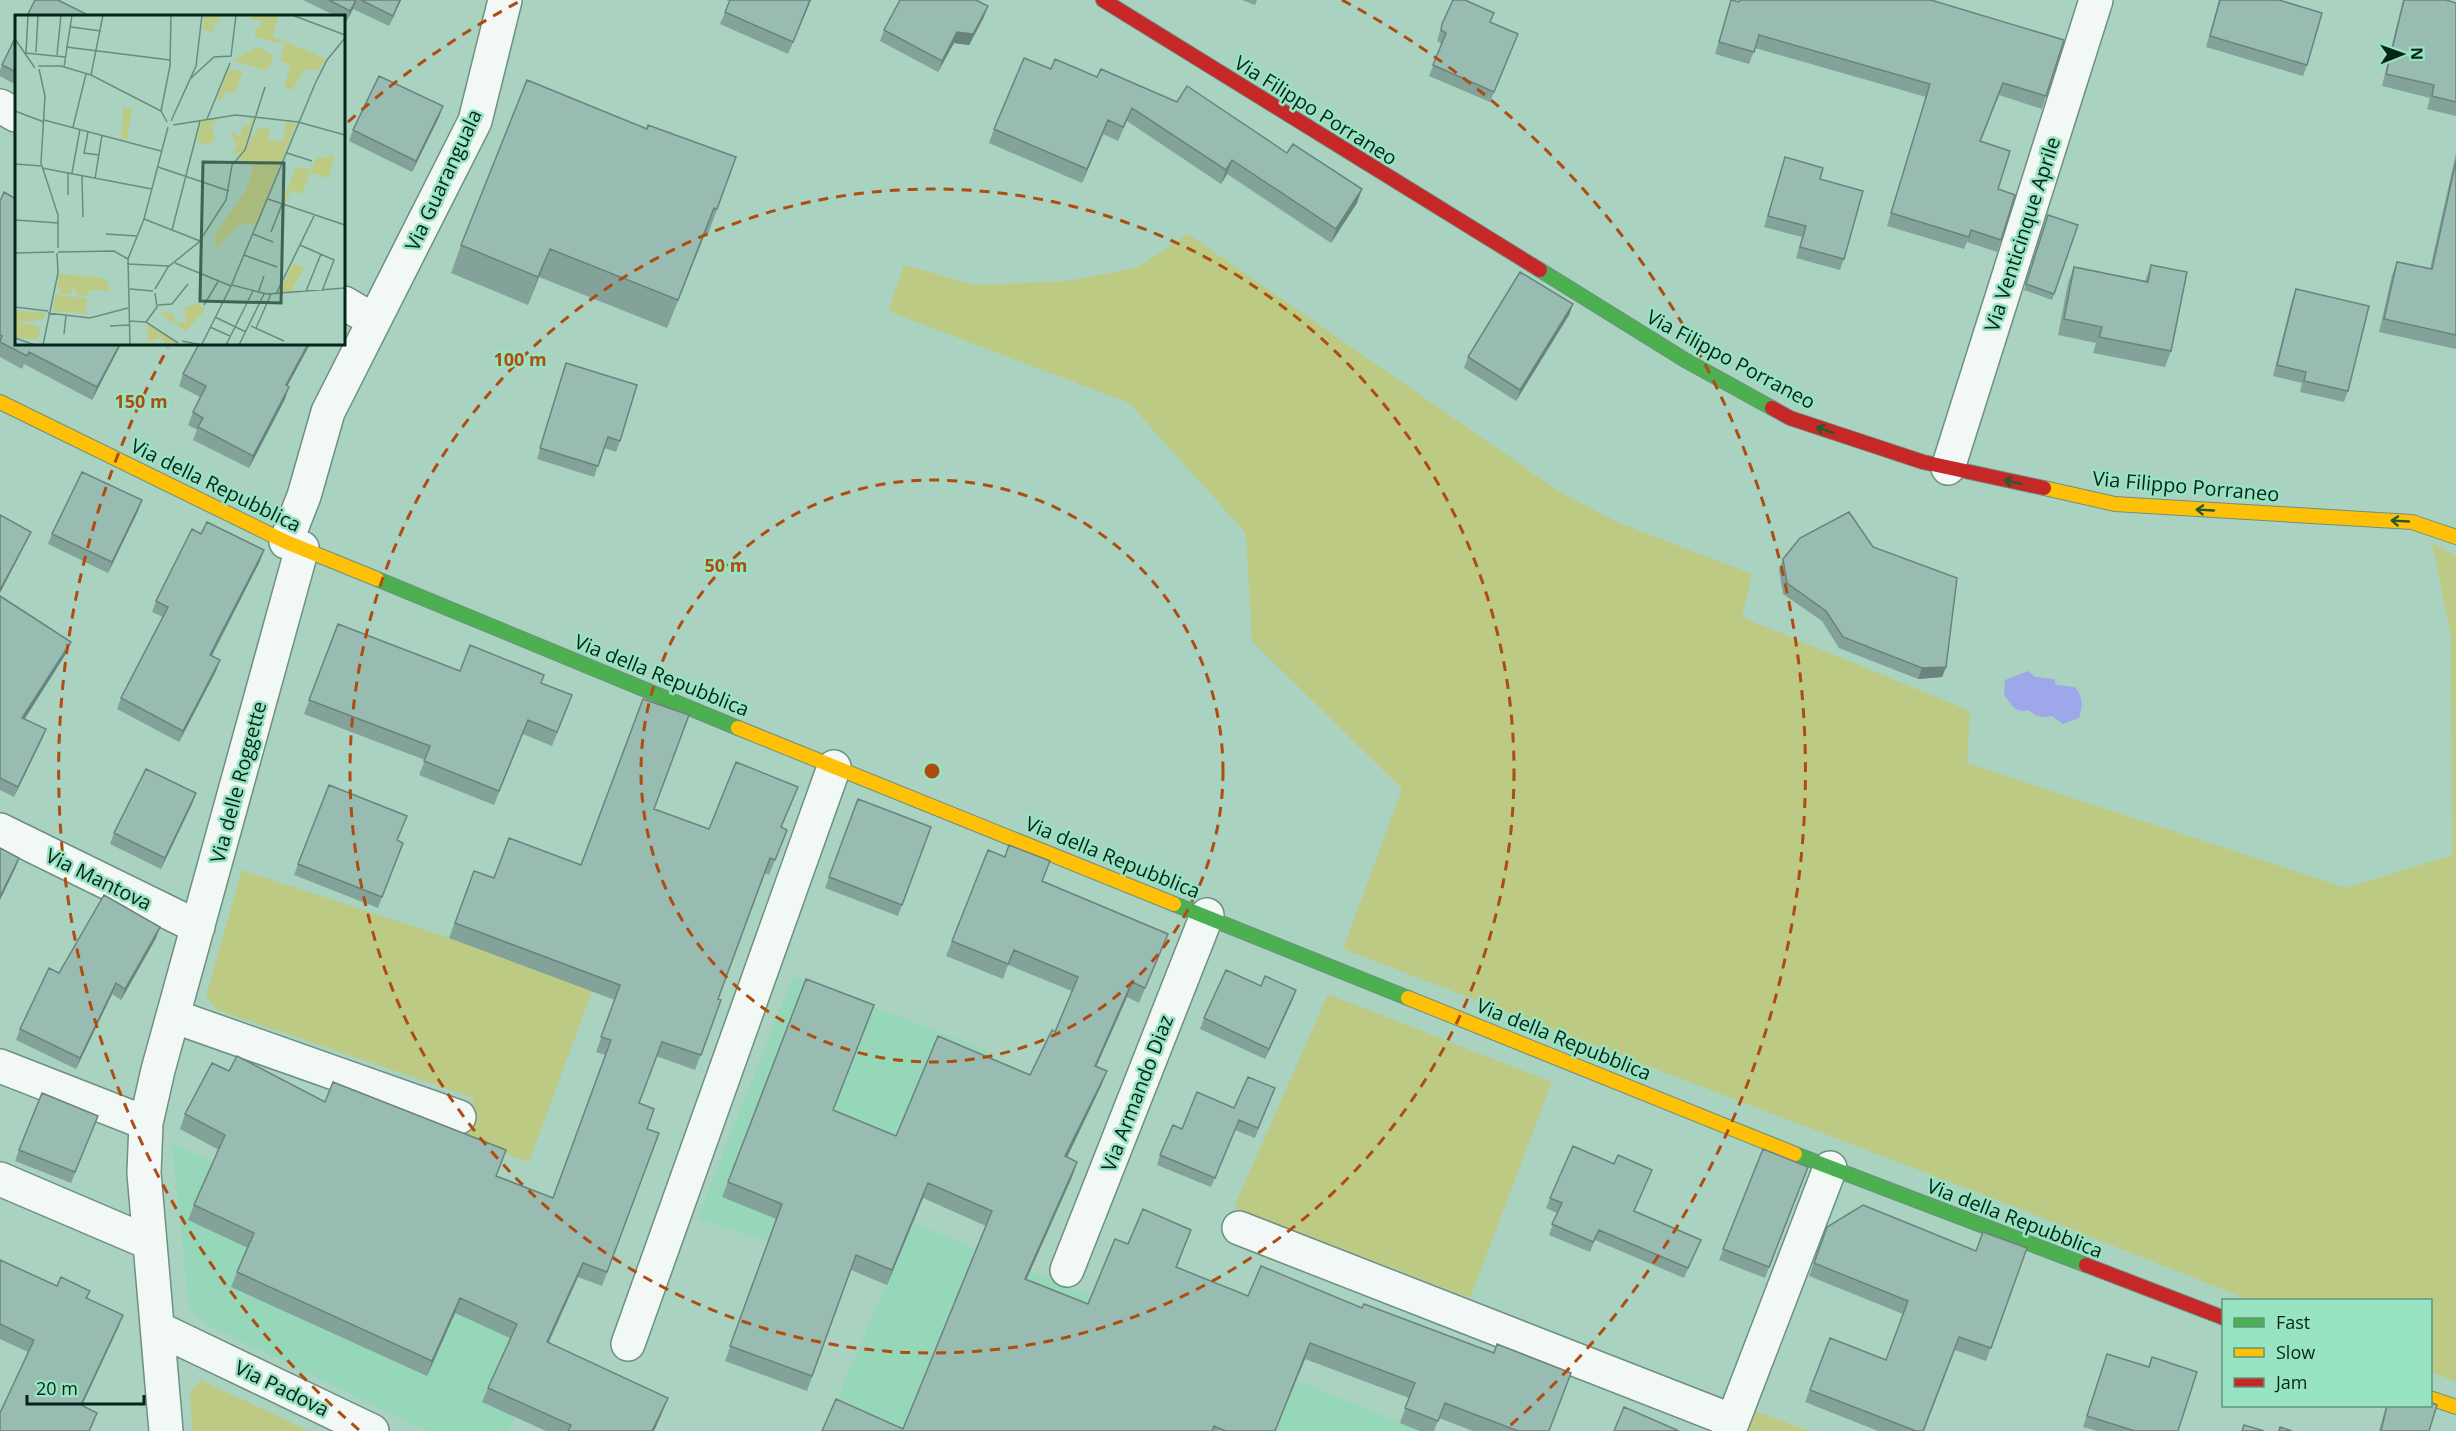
<svg xmlns="http://www.w3.org/2000/svg" width="2456" height="1431" font-family="'Open Sans',sans-serif">
	<style>
		.built { fill: #96d7ba }
		.green { fill: #bdca84 }
		.water { fill: #9ea7ea }
		.lines { fill: none; stroke-linecap: round; stroke-linejoin: round }
		.street-casing { stroke: #6e8f81; stroke-width: 36 }
		.fast-casing { stroke: #6e8f81; stroke-width: 16 }
		.slow-casing { stroke: #6e8f81; stroke-width: 16 }
		.jam-casing { stroke: #6e8f81; stroke-width: 16 }
		.street { stroke: #f2f8f6; stroke-width: 33 }
		.fast { stroke: #4caf50; stroke-width: 14 }
		.slow { stroke: #ffc107; stroke-width: 14 }
		.jam { stroke: #c62828; stroke-width: 14 }
		.wall { fill: #83a299 }
		.shaded-wall { fill: #6a847d }
		.building { fill: #98bcb2; stroke: #6a847d; stroke-width: 1.5 }
		.oneway { stroke: #215c2f }
		.ring { fill: none; stroke: #af4c0f; stroke-width: 3; stroke-dasharray: 10 8 }
		.labels { text-anchor: middle; dominant-baseline: central; stroke-width: 5; stroke-linejoin: round; paint-order: stroke }
		.street-label { font-size: 20px; fill: #052519; stroke: #98e3c1 }
		.inset-road { fill: none; stroke: #678d7d; stroke-width: 1.5 }
		.view { fill: #3e6253; fill-opacity: 0.15; stroke: #3e6253; stroke-width: 3 }
		.inset-edge { fill: none; stroke: #052519; stroke-width: 3 }
		.centre { fill: #af4c0f; stroke: #98e3c1; stroke-width: 3 }
		.ring-label { font-size: 18px; text-anchor: middle; font-weight: bold; fill: #af4c0f; stroke: #98e3c1; stroke-width: 5; stroke-linejoin: round; paint-order: stroke }
	</style>
	<rect width="100%" height="100%" fill="#a9d2c0"/>
	<path class="built" d="M793,976L988,1051L949,1133L913,1223L1420,1431H869L831,1414L886,1285L844,1267L698,1218Z
		M172,1143L559,1320L508,1431H428L208,1325L189,1308Z"/>
	<path class="green" d="M1188,234L1563,494L1617,522L1752,574L1742,617L1970,711L1967,763L2346,888L2452,855L2451,636L2432,543L2456,556V1382L2431,1372L2430,1300H2250L2010,1205L1343,949L1402,789L1252,641L1246,533L1129,403L888,311L904,265L975,285L1067,281L1136,268Z
		M242,870L449,938L592,991L529,1162L460,1137L474,1098L217,1010L206,996Z
		M1328,994L1552,1082L1470,1298L1234,1207Z
		M201,1380L309,1431H192L190,1391Z
		M1755,1411L1810,1431H1749Z"/>
	<path class="water" d="M2028,671L2035,677L2054,679L2056,685L2075,687C2083,697 2083,706 2079,718L2063,724L2052,716C2042,718 2036,717 2029,710C2015,714 2011,704 2004,695L2005,680Z"/>
	<g class="lines">
		<g class="street-casing">
			<path id="street" d="M0,106L16,115
				M344,303L373,320
				M1948,468L2096,0
				M286,542L304,496L328,412L475,121L505,0
				M0,830L198,927
				M173,1016L459,1117
				M0,1066L146,1123
				M0,1179L150,1243
				M1239,1228L1733,1421
				M1067,1270L1207,915
				M159,1329L372,1431
				M628,1344L834,767
				M166,1431L144,1173L146,1123L158,1070L302,548
				M1729,1431L1830,1168"/>
		</g>
		<g class="fast-casing">
			<path id="fast" d="M1540,270L1685,360L1772,408
				M377,579L738,728
				M1174,904L1408,998
				M1795,1154L2086,1265"/>
		</g>
		<g class="slow-casing">
			<path id="slow" d="M0,402L286,542L377,579
				M2044,488L2115,504L2412,522L2456,537
				M738,728L1174,904
				M1408,998L1795,1154
				M2430,1398L2456,1407"/>
		</g>
		<g class="jam-casing">
			<path id="jam" d="M1103,0L1540,270
				M1772,408L1790,418L1923,462L2044,488
				M2086,1265L2224,1318"/>
		</g>
		<use href="#street" class="street"/>
		<use href="#fast" class="fast"/>
		<use href="#slow" class="slow"/>
		<use href="#jam" class="jam"/>
	</g>
	<path class="wall" d="M303,0H401L389,26L353,9L346,22L344,20V16H336Z
		M725,0H811L788,54L720,24L730,1Z
		M1242,0H1257L1255,5Z
		M1731,0L1738,2L1739,0H1931L2046,96L2042,109L1999,95L1981,141L1998,189L2001,240L1997,252L1967,242L1964,249L1887,226L1926,97L1755,48L1749,64L1715,54Z
		M2219,0H2279L2307,65L2303,76L2206,47Z
		M2403,0H2446L2456,3V116L2427,109L2430,98L2382,86Z
		M1494,13L1490,22L1518,34L1490,102L1429,76L1442,44L1437,41L1442,24Z
		M984,17L969,45L954,43L938,72L880,41L884,30Z
		M16,36V85L0,76V70L2,65Z
		M1051,69L1097,77L1357,203L1331,243L1227,174L1221,184L1127,121L1118,141L1103,134L1082,183L989,143L994,129Z
		M439,117L412,172L349,141L353,130Z
		M647,129L736,157L707,237L704,236L667,328L539,277L528,305L451,273L461,245Z
		M2456,153V349L2379,332L2392,275L2397,262L2430,269Z
		M1785,157L1844,259L1840,270L1796,258L1802,237L1764,227Z
		M0,201L16,344H121L92,400L24,364L22,369L0,357Z
		M2048,215L2078,225L2052,300L2024,290Z
		M2151,265L2171,351L2165,367L2093,353L2096,343L2058,335L2068,283L2074,267L2145,281Z
		M2296,289L2348,391L2344,402L2300,392L2302,383L2273,376L2292,300Z
		M1573,304L1569,315L1516,401L1464,368L1468,357Z
		M310,344L287,386L285,399L249,468L193,440L197,430L188,425L193,412L200,397L179,386L183,374Z
		M566,363L620,441L616,452L604,448L594,477L537,459Z
		M138,511L108,573L48,544L52,534Z
		M201,534L264,550L260,561L212,656L216,671L179,742L117,709L121,698L163,617L152,612L156,601Z
		M1783,559L1946,667L1942,677L1918,679L1839,648L1822,621L1783,594L1779,570Z
		M0,596L67,652L24,719L42,739L14,797L0,790Z
		M338,624L460,671L567,709L552,746L523,734L494,805L419,775L425,760L304,714Z
		M798,787L781,827L787,830L769,875L765,873L718,999L721,1000L695,1070L656,1056L639,1104L647,1129L659,1133L602,1286L578,1277L549,1342L662,1413L654,1431H546L482,1402L488,1388L510,1338L455,1313L427,1376L231,1287L237,1272L248,1248L188,1220L194,1205L219,1150L180,1129L185,1114L229,1071L325,1102L497,1176L553,1198L606,1055L596,1052L615,1000L449,938L474,871L494,878L581,865L654,809L709,829Z
		M858,799L931,827L898,916L825,888Z
		M192,804L161,869L110,844L114,833Z
		M403,843L378,908L294,875L298,864Z
		M1042,882L1168,934L1139,1003L1127,997L1096,1066L1107,1071L1101,1086L1067,1157L1077,1162L1072,1177L1026,1279L1088,1304L1128,1244L1191,1230L1177,1267L1549,1431H1473L1439,1418L1434,1431H1420L1400,1423L1409,1398L1305,1359L1275,1431H822L903,1429L986,1226L923,1198L887,1285L851,1270L807,1391L725,1361L776,1219L722,1197L806,979L833,1110L896,1136L1030,1075L1055,1032L1072,991L1008,965L1003,979L946,956L952,941Z
		M156,938L121,1000L112,994L76,1069L16,1040L20,1029L59,973Z
		M1261,986L1296,990L1292,1001L1265,1059L1200,1029L1204,1018Z
		M1275,1088L1255,1138L1235,1130L1211,1187L1157,1165L1160,1155L1182,1129L1234,1108Z
		M98,1116L71,1183L15,1161L19,1150Z
		M1763,1149L1808,1167L1765,1278L1719,1260Z
		M1614,1164L1652,1170L1634,1211L1701,1240L1684,1278L1595,1240L1590,1252L1549,1235L1557,1213L1546,1208L1550,1198Z
		M1827,1227L1976,1251L2027,1248L1986,1361L1955,1350L1924,1431H1878L1805,1402L1830,1338L1886,1360L1903,1314L1809,1276Z
		M0,1260L57,1286L90,1291L87,1299L123,1315L118,1328L82,1406L97,1413L90,1431H0L28,1352L0,1339Z
		M2107,1354L2178,1431H2097L2083,1427Z
		M2386,1406H2430L2429,1431H2379Z"/>
	<path class="shaded-wall" d="M356,0L353,9L346,22L350,11Z
		M400,0H401L389,26L393,16Z
		M810,0H811L788,54L793,42Z
		M988,6L984,17L969,45L954,43L938,72L942,61L957,32Z
		M443,106L439,117L412,172L416,161Z
		M1108,120L1103,134L1082,183L1087,169Z
		M1232,160L1227,174L1221,184L1226,170Z
		M1362,189L1357,203L1331,243L1336,229Z
		M714,208L704,236L667,328L678,300Z
		M550,249L528,305L538,277Z
		M1573,304L1569,315L1516,401L1520,390Z
		M120,344H121L92,400L97,387Z
		M308,344H310L281,398L286,385Z
		M289,387L285,399L249,468L253,456Z
		M142,500L138,511L108,573L112,562Z
		M31,532L27,541L0,593V590Z
		M264,550L260,561L206,666L210,655Z
		M71,642L67,652L19,728L22,718Z
		M220,660L216,671L179,742L183,731Z
		M1946,667L1942,677L1918,679L1922,668Z
		M46,729L42,739L14,797L18,787Z
		M196,793L192,804L161,869L165,858Z
		M19,858L15,869L0,900V897Z
		M160,927L156,938L121,1000L125,989Z
		M1132,982L1127,997L1090,1081L1095,1066Z
		M116,983L112,994L76,1069L80,1058Z
		M1296,990L1292,1001L1265,1059L1269,1049Z
		M1107,1071L1101,1086L1060,1172L1065,1156Z
		M1077,1162L1072,1177L1020,1294L1025,1279Z
		M928,1183L923,1198L887,1285L892,1270Z
		M583,1263L578,1277L542,1356L547,1342Z
		M460,1298L455,1313L427,1376L432,1361Z
		M123,1315L118,1328L76,1417L81,1405Z
		M1310,1343L1305,1359L1275,1431Z
		M668,1398L662,1413L654,1431H652Z"/>
	<path class="building" d="M35,0H58L90,16H27Z
		M329,0H356L350,11Z
		M361,0H400L393,16Z
		M730,0H810L793,42L725,12Z
		M900,0H976L988,6L973,34L957,32L942,61L884,30Z
		M1453,0H1465L1494,13L1490,22L1518,34L1494,92L1433,65L1446,33L1441,30L1442,24Z
		M1731,0L1739,2L1740,0H1931L2064,40L2046,96L2003,83L1980,141L2010,151L1998,189L2015,195L2001,240L1971,230L1969,237L1891,213L1930,84L1759,35L1754,52L1719,42Z
		M2220,0H2279L2322,13L2307,65L2210,36Z
		M2404,0H2446L2456,3V102L2432,96L2434,85L2386,74Z
		M16,36V72L2,65Z
		M1024,58L1051,69L1055,59L1097,77L1101,69L1177,102L1187,86L1287,153L1293,144L1362,189L1336,229L1232,160L1226,170L1132,108L1123,127L1108,120L1087,169L994,129Z
		M379,76L443,106L416,161L353,130Z
		M527,80L647,129L648,125L736,157L717,209L714,208L678,300L550,249L538,277L461,245Z
		M1785,157L1823,168L1820,179L1863,191L1844,259L1800,247L1806,226L1768,216Z
		M2456,161V335L2384,319L2397,262L2432,269Z
		M4,192L16,199V344H120L97,387L29,352L27,356L0,342L2,336L0,335V201Z
		M2048,215L2078,225L2054,294L2026,284Z
		M2151,265L2187,272L2171,351L2099,337L2102,327L2064,319L2074,267L2148,282Z
		M1520,272L1573,304L1520,390L1468,357Z
		M2296,289L2369,306L2348,391L2304,381L2306,372L2277,365Z
		M199,344H308L286,385L289,387L253,456L198,427L203,418L193,412L206,386L183,374Z
		M566,363L637,385L620,441L608,437L598,466L540,448Z
		M82,472L142,500L112,562L52,534Z
		M1849,512L1873,547L1957,578L1946,667L1922,668L1843,637L1826,611L1787,583L1783,559L1800,538Z
		M0,515L31,532L0,590Z
		M207,522L264,550L210,655L220,660L183,731L121,698L168,607L156,601L192,529L201,534Z
		M0,596L71,642L22,718L46,729L18,787L0,778Z
		M338,624L460,671L470,645L544,675L541,683L572,695L557,732L528,720L499,791L424,761L430,746L309,700Z
		M643,699L689,715L654,809L709,829L736,762L798,787L781,827L787,830L775,860L770,858L718,999L721,1000L701,1055L662,1042L639,1103L654,1109L647,1129L659,1133L607,1272L583,1263L547,1342L668,1398L652,1431H568L571,1425L488,1388L517,1324L460,1298L432,1361L237,1272L254,1233L194,1205L225,1135L185,1114L212,1063L229,1071L237,1056L325,1102L333,1082L506,1150L496,1176L553,1198L611,1040L601,1037L620,985L455,923L474,871L494,878L509,838L581,865Z
		M146,769L196,793L165,858L114,833Z
		M329,785L407,816L397,840L403,843L382,897L298,864Z
		M858,799L931,827L902,905L829,877Z
		M1009,845L1050,861L1042,881L1168,934L1145,988L1132,982L1095,1066L1107,1071L1065,1156L1077,1162L1025,1279L1088,1304L1115,1239L1128,1244L1143,1209L1191,1230L1176,1267L1248,1296L1261,1266L1362,1308L1364,1304L1494,1353L1497,1344L1571,1373L1549,1431H1518L1445,1403L1438,1421L1405,1408L1415,1383L1310,1343L1275,1431H1226L1214,1426L1212,1431H822L836,1399L903,1429L992,1211L928,1183L892,1270L856,1255L812,1376L730,1346L782,1204L728,1182L806,979L874,1005L833,1110L896,1136L938,1036L1030,1075L1052,1030L1055,1032L1078,977L1014,950L1008,964L952,941L988,850L1005,857Z
		M0,848L19,858L0,897Z
		M104,895L160,927L125,989L116,983L80,1058L20,1029L49,968L59,973Z
		M1226,970L1261,986L1265,976L1296,990L1269,1049L1204,1018Z
		M1248,1077L1275,1088L1258,1128L1239,1120L1215,1178L1160,1155L1173,1125L1182,1129L1197,1092L1234,1108Z
		M42,1093L98,1116L75,1172L19,1150Z
		M1573,1146L1614,1164L1618,1155L1652,1170L1634,1211L1701,1240L1688,1268L1599,1230L1593,1242L1552,1224L1562,1203L1550,1198Z
		M1763,1149L1808,1167L1769,1267L1723,1249Z
		M1863,1205L1976,1251L1983,1232L2027,1248L1991,1348L1959,1337L1923,1431H1916L1810,1390L1830,1338L1886,1360L1908,1301L1814,1263L1827,1227Z
		M0,1260L57,1286L61,1277L90,1291L86,1298L123,1315L81,1405L97,1413L89,1431H0V1413L34,1340L0,1324Z
		M2107,1354L2149,1367L2152,1357L2197,1372L2178,1431H2135L2087,1416Z
		M2430,1402L2437,1405L2429,1431H2381L2387,1406H2430Z
		M1624,1407L1679,1431H1614Z
		M2244,1425L2264,1431H2242Z
		M2280,1427L2292,1431H2279Z"/>
	<defs><path id="oneway-shaft" d="M-6 0H5M1.5-3L5.5 0L1.5 3" fill="none" stroke-width="1.6" stroke-linecap="round" stroke-linejoin="round" transform="scale(1.5)"/></defs>
	<g class="oneway">
		<use href="#oneway-shaft" transform="translate(1825 430) rotate(-161)"/>
		<use href="#oneway-shaft" transform="translate(2013 482) rotate(-168)"/>
		<use href="#oneway-shaft" transform="translate(2205 510) rotate(-177)"/>
		<use href="#oneway-shaft" transform="translate(2400 521) rotate(-177)"/>
	</g>
	<g class="ring">
		<circle cx="932" cy="771" r="291"/>
		<circle cx="932" cy="771" r="582"/>
		<path d="M359 1430A873 873 0 0 1 168 348M348 122A873 873 0 0 1 522 0M1342 0A873 873 0 0 1 1505 1430"/>
	</g>
	<g class="labels">
		<g class="street-label">
			<text transform="translate(1316 110) rotate(32)">Via Filippo Porraneo</text>
			<text transform="translate(443 180) rotate(-65)">Via Guaranguala</text>
			<text transform="translate(2022 234) rotate(-72)">Via Venticinque Aprile</text>
			<text transform="translate(1731 359) rotate(28)">Via Filippo Porraneo</text>
			<text transform="translate(216 485) rotate(26)">Via della Repubblica</text>
			<text transform="translate(2186 486) rotate(5)">Via Filippo Porraneo</text>
			<text transform="translate(662 675) rotate(22)">Via della Repubblica</text>
			<text transform="translate(238 782) rotate(-75)">Via delle Roggette</text>
			<text transform="translate(1113 857) rotate(22)">Via della Repubblica</text>
			<text transform="translate(99 879) rotate(26)">Via Mantova</text>
			<text transform="translate(1564 1039) rotate(22)">Via della Repubblica</text>
			<text transform="translate(1137 1093) rotate(-69)">Via Armando Diaz</text>
			<text transform="translate(2015 1218) rotate(21)">Via della Repubblica</text>
			<text transform="translate(282 1388) rotate(26)">Via Padova</text>
		</g>
	</g>
	<g transform="translate(15 15)">
		<rect width="330" height="330" fill="#a9d2c0"/>
		<path d="M189,0H201L208,6L197,8L199,16L188,15ZM236,0H263L258,22L268,26L266,29L240,22V13L246,12L247,6L235,4ZM270,26L311,44L304,55H289L277,75L269,73L275,50L265,46ZM243,32L259,41L252,56L217,45ZM214,54L228,57L219,79L211,76L206,85L202,84ZM108,92L117,94L112,125L106,124ZM236,103L239,104L227,137L217,139L222,131L215,116L225,121L227,112L234,110ZM203,104L196,112L200,123L193,130L182,126L187,106ZM271,107L281,110L240,211L231,208L217,216L201,235L200,219L231,175L238,154L236,148L218,149L243,113L255,114L253,125L268,127ZM314,139L320,141L313,163L295,158L287,179L276,175L270,189L267,188L281,152L296,154L302,142L312,143ZM278,248L289,252L287,258L276,276L264,277ZM44,259L84,262L93,266L95,276L74,275L73,281L61,280V274H57L56,279H45V274L42,273ZM40,280L72,283L71,299L39,296ZM184,288L190,295L171,316L145,299L151,296L159,299L160,308L171,307L169,293ZM0,295L30,298L29,304H20L19,307L2,306L26,313L22,325L0,322ZM132,309L160,327L159,330H149L147,322L133,328Z" fill="#bdca84"/>
		<path class="inset-road" d="M13,0L11,38L50,42M277,0L330,20M56,12L86,16M0,24L20,53M51,32L155,45M21,37L23,0M42,40L46,0M23,51H46L76,60L146,96M49,52L57,0M24,54L30,81L26,148L43,200V233M76,60L88,0M176,63L199,42L216,41L221,0M0,96L29,107M192,104L215,48M29,105L146,136M156,106L181,51L187,0M152,107L146,96L155,51L156,0M158,110L221,100L283,107L330,120M58,112L71,59M73,117L69,138L84,140M272,138L297,146M0,149L27,151M143,152L214,176M27,153L137,174M53,158V180M57,158L65,114M67,161L68,202M80,164L87,120M253,184L330,210M129,204L185,226M0,205L44,208M157,215L185,106M256,217L267,189M91,219L122,221M238,219L258,227M285,230L319,245L307,276M43,237L99,236L113,244M0,238L39,237M229,240L262,252M160,248L216,271M112,249L154,251M217,270L252,279L330,273M115,274L138,276M140,274L153,252L184,227L211,185L217,150L230,135L250,72M291,276L306,239M243,278L249,261M261,279L299,201M143,290L157,289L173,269M189,290L204,265M0,292L33,296M33,298L75,303L113,293M200,302L231,317M114,306L131,307L163,328M131,307L142,292L140,278M95,311L114,310M236,311L269,326M195,312L215,321M241,313L256,279M49,319L51,300M0,323L20,330M167,326L187,330M187,329L216,271L300,69L312,45L330,23M28,330L43,258L42,238M115,330L113,244L129,204L153,112M211,330L238,276M224,330L249,279"/>
		<path class="view" d="M188,147L269,148L266,288L185,286Z"/>
		<rect width="330" height="330" class="inset-edge"/>
	</g>
	<circle cx="932" cy="771" r="9" class="centre"/>
	<g class="ring-label">
		<text x="520" y="366">100 m</text>
		<text x="141" y="408">150 m</text>
		<text x="726" y="572">50 m</text>
	</g>
	<rect x="2222" y="1299" width="210" height="108" fill="#98e3c1" stroke="#5d977e" stroke-width="1.5"/>
	<rect x="2234" y="1318" width="30" height="9" fill="#4caf50" stroke="#5d977e" stroke-width="1.5"/>
	<text x="2276" y="1329" font-size="18" fill="#052519">Fast</text>
	<rect x="2234" y="1348" width="30" height="9" fill="#ffc107" stroke="#5d977e" stroke-width="1.5"/>
	<text x="2276" y="1359" font-size="18" fill="#052519">Slow</text>
	<rect x="2234" y="1378" width="30" height="9" fill="#c62828" stroke="#5d977e" stroke-width="1.5"/>
	<text x="2276" y="1389" font-size="18" fill="#052519">Jam</text>
	<g transform="translate(2402 54) rotate(89)" stroke="#98e3c1" stroke-width="4.5" paint-order="stroke">
	<path d="M0-4.5L10 22L0 15L-10 22Z" fill="#052519"/>
	<text y="-9" font-size="16" font-weight="bold" text-anchor="middle" fill="#052519">N</text>
	</g>
	<path d="M27 1395v9h117v-9" fill="none" stroke="#052519" stroke-width="3"/>
	<text x="36" y="1395" font-size="18" fill="#052519" stroke="#98e3c1" stroke-width="4.5" paint-order="stroke">20 m</text>
</svg>
